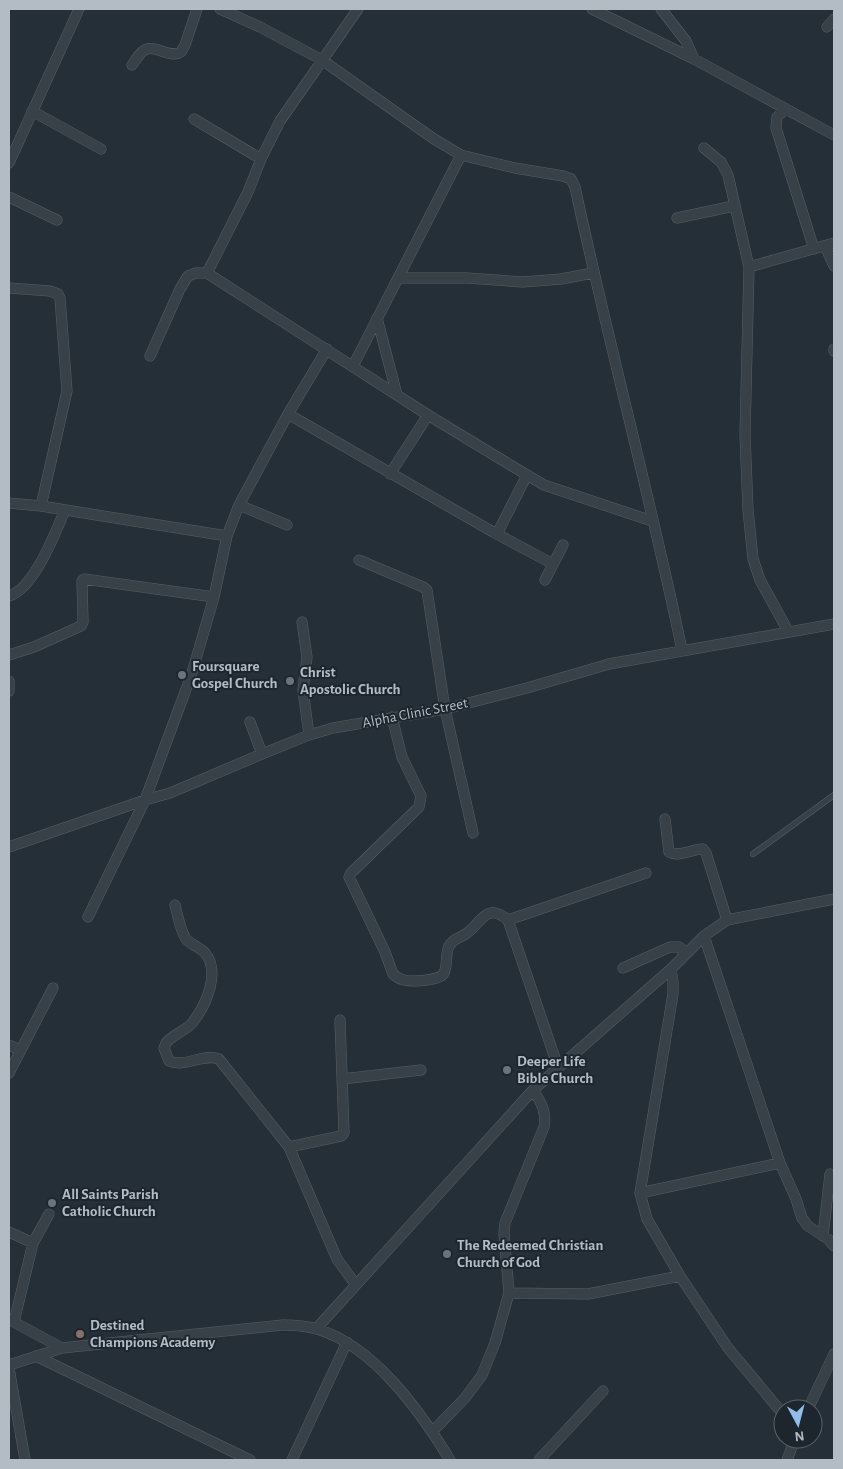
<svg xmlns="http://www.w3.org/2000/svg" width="843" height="1469" font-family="'Alegreya Sans',sans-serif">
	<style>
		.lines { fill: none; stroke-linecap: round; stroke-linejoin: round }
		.service-casing { stroke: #565f66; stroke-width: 6 }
		.minor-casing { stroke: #565f66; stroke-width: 11 }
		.service { stroke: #384148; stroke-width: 5 }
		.minor { stroke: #384148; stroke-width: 10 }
		.worship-dot { fill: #6b7280; stroke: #1d262d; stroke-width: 2 }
		.education-dot { fill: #8d6e63; stroke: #1d262d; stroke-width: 2 }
		.labels { text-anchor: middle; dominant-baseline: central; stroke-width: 4; stroke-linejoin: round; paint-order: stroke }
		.poi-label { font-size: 15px; font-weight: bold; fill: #b3bcc4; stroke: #1d262d; text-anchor: start }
		.street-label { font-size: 15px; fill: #b3bcc4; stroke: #1d262d }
	</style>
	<rect width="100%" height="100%" fill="#242f38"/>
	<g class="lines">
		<g class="service-casing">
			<path id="service" d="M753,854L834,795"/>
		</g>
		<g class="minor-casing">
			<path id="minor" d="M220,9L260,27L322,60L434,139L461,155L515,168L563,176L571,179L575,187C608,342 650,495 682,650
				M592,9L694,59L834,135
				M661,9L686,41L694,59
				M827,27L834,19
				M132,65C135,61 138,56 142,52C153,41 169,60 181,52L185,45L197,9
				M786,109L777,117L776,128L814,249
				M32,111L101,149
				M194,119L261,159
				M704,148L721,162L728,175L749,267L745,435L748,510L753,559L760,580L788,631
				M9,163L79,9
				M9,197L57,220
				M677,218L734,206
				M825,246L834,266
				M749,267L834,243
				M207,273L248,192L261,159L280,121L358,9
				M398,278H467L523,282L561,279L593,273
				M9,288L50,291L58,294L60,298L67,391L41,506
				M377,318L397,395
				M834,349V351
				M150,356L180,289L188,276L196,273H207L428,415L512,466L544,485L652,521
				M353,366L461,155
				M288,414L493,532L553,564
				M390,474L428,415
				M9,503L41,506L227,536
				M239,505L287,525
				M497,534L527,475
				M359,560L423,587L427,590L445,709L473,833
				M545,580L563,545
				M9,596C34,589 55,533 65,510
				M302,622L307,657L303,690L309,735
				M9,655L34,647L81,626L83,622L82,581L84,579L214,597
				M9,681V691
				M392,717L402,757L421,796L419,807L351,873L349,877L385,952L393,974C396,977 400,979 404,980C412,982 440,981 444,973C448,965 445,954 449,946C453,938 461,938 467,933C482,922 486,902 508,920L558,1067
				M250,722L262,754
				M665,819L669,852C678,858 692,849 703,849L706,853L727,920
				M9,847L145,800L170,793L262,754L309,735L333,728L445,709L527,688L609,664L834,624
				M175,905C178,916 180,930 186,939C191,945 200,947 205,953C221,972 206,1005 193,1022C186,1031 173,1034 166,1043L164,1048L169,1061C185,1068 203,1053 219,1059L289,1147L337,1259L356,1285
				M88,917L145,800L162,754L191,676L214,597L227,536L239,505L288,414L327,349
				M508,920L646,873
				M704,936L780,1163L796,1199L802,1218L808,1226L828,1239L834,1246
				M623,968L670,947H679L682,949L684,956
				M671,969L673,982V994L640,1193L647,1219L680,1276L728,1348L783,1414
				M9,1045L20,1050
				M9,1073L53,988
				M342,1079L421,1070
				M289,1147L341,1136L344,1133L340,1020
				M640,1193L780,1163
				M9,1232L33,1243
				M823,1236L830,1174
				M509,1293L588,1294L680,1276
				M10,1320L62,1348
				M14,1322L33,1243L49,1214
				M316,1329L533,1090L671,969L704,936L727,920L834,899
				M36,1356L250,1460
				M9,1365L62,1348L283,1325C294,1325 306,1326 317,1329C374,1346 420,1411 450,1460
				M9,1368L25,1460
				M808,1409L834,1354
				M432,1432L465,1398L482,1375L495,1343L509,1293L504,1233L505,1223L544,1127C547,1112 541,1102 533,1090
				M292,1460L347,1342
				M539,1460L603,1391
				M787,1460L795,1439"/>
		</g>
		<use href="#service" class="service"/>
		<use href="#minor" class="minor"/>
	</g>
	<g class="worship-dot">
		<circle cx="182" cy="675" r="5"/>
		<circle cx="290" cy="681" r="5"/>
		<circle cx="507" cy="1070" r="5"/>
		<circle cx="52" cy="1203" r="5"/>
		<circle cx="447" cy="1254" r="5"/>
	</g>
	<circle class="education-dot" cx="80" cy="1334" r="5"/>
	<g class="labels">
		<g class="poi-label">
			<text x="192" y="666">Foursquare<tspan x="192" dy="17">Gospel Church</tspan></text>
			<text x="300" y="672">Christ<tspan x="300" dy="17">Apostolic Church</tspan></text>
			<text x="517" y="1061">Deeper Life<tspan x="517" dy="17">Bible Church</tspan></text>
			<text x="62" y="1194">All Saints Parish<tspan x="62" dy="17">Catholic Church</tspan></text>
			<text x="457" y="1245">The Redeemed Christian<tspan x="457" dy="17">Church of God</tspan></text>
			<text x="90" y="1325">Destined<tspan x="90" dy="17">Champions Academy</tspan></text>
		</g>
		<g class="street-label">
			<text transform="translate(415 713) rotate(-11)">Alpha Clinic Street</text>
		</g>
	</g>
	<rect width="843" height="1469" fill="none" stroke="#b3bcc4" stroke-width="20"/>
	<g transform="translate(798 1424) rotate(173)"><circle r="24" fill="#1d262d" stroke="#596269"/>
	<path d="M0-4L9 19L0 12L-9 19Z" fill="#90beec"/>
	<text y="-8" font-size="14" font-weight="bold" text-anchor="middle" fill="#b3bcc4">N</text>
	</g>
</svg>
